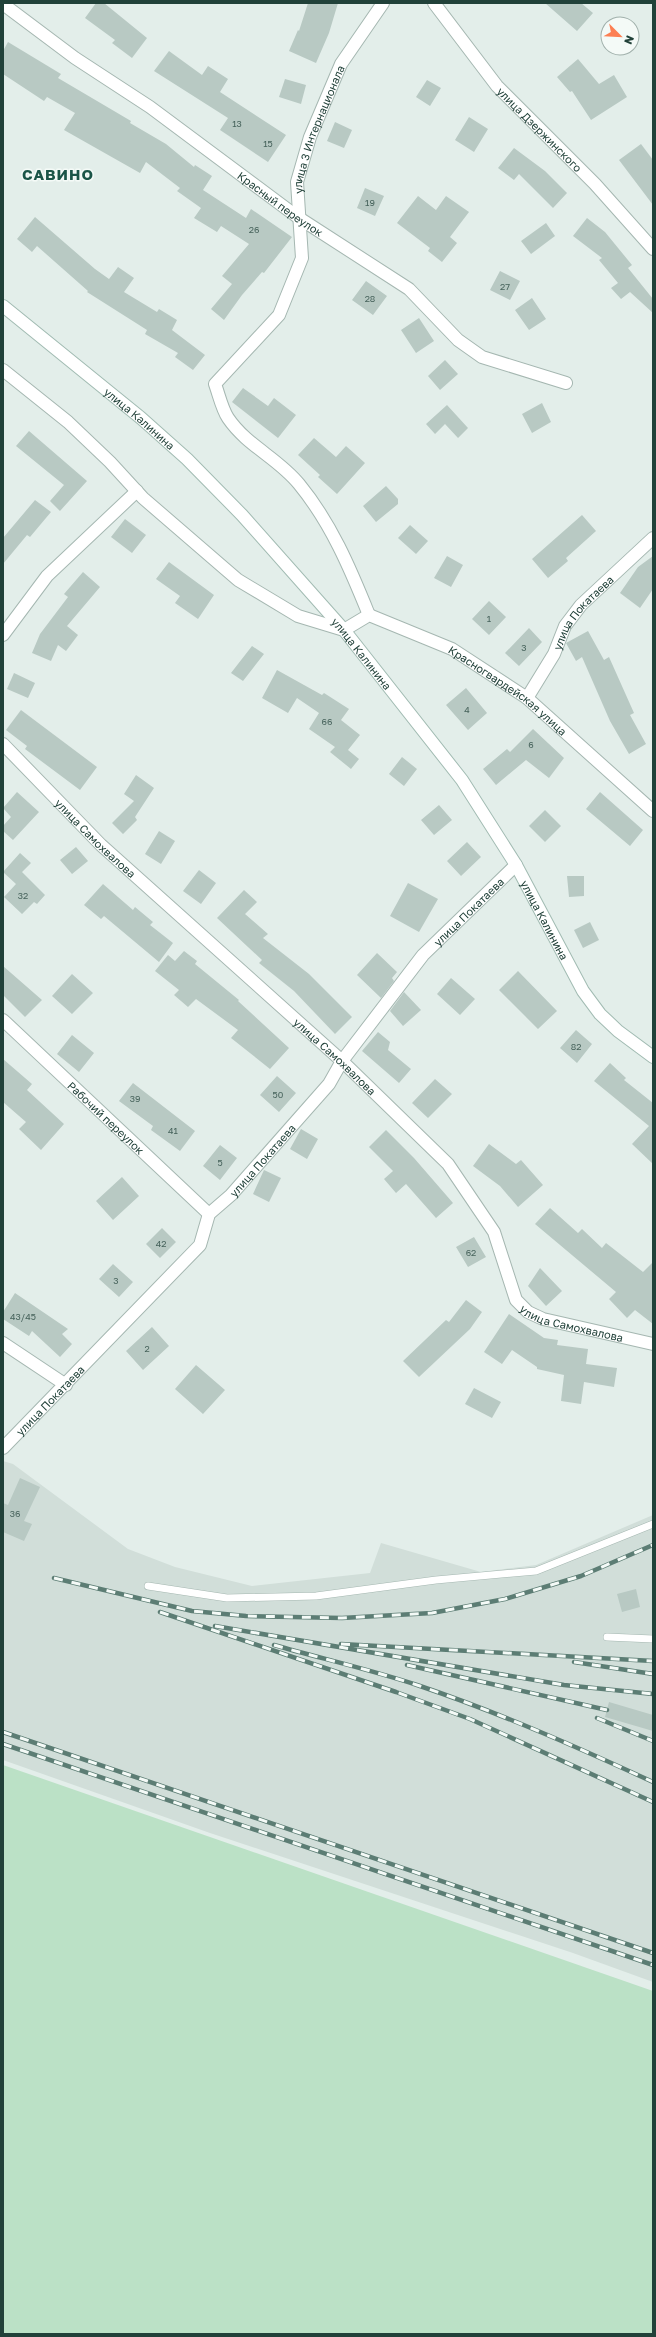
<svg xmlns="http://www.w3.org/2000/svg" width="656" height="2337" font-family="'Golos Text',sans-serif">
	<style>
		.built { fill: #d1ded9 }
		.green { fill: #bbe1c6 }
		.building { fill: #b8c9c3 }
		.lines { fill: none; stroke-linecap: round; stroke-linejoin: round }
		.service-casing { stroke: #a5b7b1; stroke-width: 8 }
		.minor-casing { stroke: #a5b7b1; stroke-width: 14 }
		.secondary-casing { stroke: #a1bbb2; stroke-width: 14 }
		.service { stroke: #fff; stroke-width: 7 }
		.minor { stroke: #fff; stroke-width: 12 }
		.secondary { stroke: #fff; stroke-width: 12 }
		.rail-casing { stroke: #5c7d74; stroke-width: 4.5 }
		.rail { stroke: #f4faf7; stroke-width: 3; stroke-dasharray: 9; stroke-linecap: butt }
		.labels { text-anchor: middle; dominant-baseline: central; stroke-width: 3; stroke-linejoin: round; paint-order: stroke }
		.number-label { font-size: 9px; fill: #47635c }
		.street-label { font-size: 11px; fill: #214139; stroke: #f4faf7 }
		.district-label { font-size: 15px; font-weight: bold; letter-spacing: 1px; fill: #1b5548; stroke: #f4faf7 }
	</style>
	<rect width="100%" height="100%" fill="#e3eeea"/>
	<path class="built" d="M3,1461L13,1464L128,1549L175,1567L252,1586L370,1573L381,1543L481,1572L536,1565L653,1515V1982L573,1953L210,1833L3,1760Z"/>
	<path class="green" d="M3,1765L653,1991V2334H3Z"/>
	<path class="building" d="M96,3H104L147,38L132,58L112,43L115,40L85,18Z
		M308,3H338L329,33L316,63L289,51L298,30L299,31Z
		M545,3H581L593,13L577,31Z
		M8,42L61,74L58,78L131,121L130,123L166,144L194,167L195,165L212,176L203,190L246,218L251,209L292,237L264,273L262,272L242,295L224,320L211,309L232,284L222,276L249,244L221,226L217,232L194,218L201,208L177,191L180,188L146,162L140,173L64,130L75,113L47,97L44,101L3,74V51Z
		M169,51L202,75L208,66L228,79L220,92L286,135L268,162L220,130L228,118L154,71Z
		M578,59L599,84L614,75L627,97L591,120L572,91L570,92L557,77Z
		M285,79L306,85L301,104L279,97Z
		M427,80L441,88L430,106L416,97Z
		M469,117L488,129L474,152L455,140Z
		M335,122L352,130L344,148L327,141Z
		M641,144L653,160V205L619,160Z
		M514,148L545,171L567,193L553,208L519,174L514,180L498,168Z
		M365,188L384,196L375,216L357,208Z
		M418,196L436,210L446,196L469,212L450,237L457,243L442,262L428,251L430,248L397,223Z
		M35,217L95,269L109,279L118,267L134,278L124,292L157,312L159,309L177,320L172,330L205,355L193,370L175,357L178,353L145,334L147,330L87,292L88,291L37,246L32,252L17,239Z
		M587,218L605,232L632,265L628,268L653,299V313L630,292L621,299L611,288L618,283L599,260L602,258L573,236Z
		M546,223L555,236L531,254L521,241Z
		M500,271L520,281L510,300L490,290Z
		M366,281L387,296L373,315L352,300Z
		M532,298L546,319L529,330L515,310Z
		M419,318L434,341L416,353L401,330Z
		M445,360L458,374L440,390L428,376Z
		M243,388L268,406L274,398L296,415L278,438L232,402Z
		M542,403L551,422L532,433L522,414Z
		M447,405L468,428L458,438L445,424L435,434L426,424Z
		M29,431L87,481L60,511L50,501L64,485L16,446Z
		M314,438L336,457L346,446L365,463L337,494L318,477L320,475L298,455Z
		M386,486L398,499V504L376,522L363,506Z
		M35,500L51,512L30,537L27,535L3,564V538Z
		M582,515L596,531L566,558L568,561L548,578L532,559Z
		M125,519L146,535L132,553L111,537Z
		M410,525L428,541L416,554L398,538Z
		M447,556L463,565L451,587L434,578Z
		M653,556V589L640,608L620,593L638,567Z
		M169,562L214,595L198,619L175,603L180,596L156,579Z
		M83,572L100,587L67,626L78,635L66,651L58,645L51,661L32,653L40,634L68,597L64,594Z
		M489,601L506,617L489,635L472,619Z
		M529,628L542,642L519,666L505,653Z
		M588,631L604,660L609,657L634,713L630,715L646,744L629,754L610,721L582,657L576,661L566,643Z
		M252,646L264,654L243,681L231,673Z
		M277,670L322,695L324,693L349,709L341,720L360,735L348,750L359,759L351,769L330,752L335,747L309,729L319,713L297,698L288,713L262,698Z
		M14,673L35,683L28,698L7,689Z
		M466,688L487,713L468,730L446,705Z
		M21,710L97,767L80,790L25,749L27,746L6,730Z
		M533,729L564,758L549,778L526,760L496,785L483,769L507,749L510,752Z
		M402,757L417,769L404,786L389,774Z
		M136,775L154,788L135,817L137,820L123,834L112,823L134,801L124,794Z
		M17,792L39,812L13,840L3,831V826L11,817L3,808Z
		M600,792L643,830L630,846L586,809Z
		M439,805L452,820L434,835L421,820Z
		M545,810L561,826L545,842L529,826Z
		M159,831L175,841L161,864L145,854Z
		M467,842L481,857L461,876L447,861Z
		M76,847L88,861L72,874L60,860Z
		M20,853L31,863L22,872L45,895L37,904L34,902L22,914L4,897L16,884L3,872Z
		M199,870L216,883L201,904L183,891Z
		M567,876H584V896L569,897Z
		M408,883L438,899L419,932L390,916Z
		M103,884L133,910L135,907L153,922L150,925L173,943L159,962L104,916L101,919L84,905Z
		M244,890L257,902L245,914L268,934L263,938L309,974L352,1017L335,1034L294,991L259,963L262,960L217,918Z
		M590,922L599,940L583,948L574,930Z
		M184,951L197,961L195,964L239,1000L238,1001L289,1048L270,1069L231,1038L238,1030L196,999L188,1007L174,995L179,990L155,971L168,955L175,961Z
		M377,953L397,972L392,978L394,981L381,998L357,975Z
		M3,966L42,1000L25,1017L3,995Z
		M518,971L557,1011L538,1029L499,990Z
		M72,974L93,993L72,1014L52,996Z
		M451,978L475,999L460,1015L437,994Z
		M404,992L421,1010L403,1026L390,1011Z
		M576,1030L592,1044L577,1063L560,1048Z
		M378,1032L390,1042L388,1050L411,1069L399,1083L362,1051Z
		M72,1035L94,1053L79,1072L57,1054Z
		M3,1059L32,1084L27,1090L64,1124L41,1150L19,1129L26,1122L3,1102Z
		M610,1063L626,1078L624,1080L653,1103V1164L632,1144L649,1126L594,1081Z
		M277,1076L296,1093L279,1112L260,1095Z
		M435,1079L452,1094L428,1118L412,1103Z
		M133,1083L195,1131L180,1151L151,1130L153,1126L119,1101Z
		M301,1129L318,1139L307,1159L290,1149Z
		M386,1130L414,1158L453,1203L436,1218L406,1184L396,1193L384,1179L393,1171L369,1147Z
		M489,1144L516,1164L521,1160L543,1185L518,1207L500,1186L473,1166Z
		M220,1145L237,1158L220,1180L203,1166Z
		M264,1170L281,1178L269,1202L253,1194Z
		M122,1177L139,1196L113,1220L96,1201Z
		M550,1208L578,1233L582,1229L602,1248L606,1243L643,1272L653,1262V1324L635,1310L627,1318L609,1299L616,1292L535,1224Z
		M162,1228L176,1242L160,1258L146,1244Z
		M474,1237L486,1257L468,1267L456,1247Z
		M113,1264L133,1282L119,1297L99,1279Z
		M540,1268L562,1291L546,1306L528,1286Z
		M15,1293L68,1329L62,1334L72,1344L60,1357L32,1331L29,1336L3,1319V1312Z
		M466,1300L482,1312L470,1329L419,1377L403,1361L446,1320L449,1322Z
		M509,1314L544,1338L558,1340L557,1345L588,1349L586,1364L617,1368L614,1387L584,1382L581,1404L561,1401L564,1375L537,1369V1367L512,1350L502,1364L484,1352Z
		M152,1327L169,1346L143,1370L126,1351Z
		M196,1365L225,1390L203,1414L175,1389Z
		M474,1388L501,1402L492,1418L465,1404Z
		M20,1478L40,1487L24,1521L32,1524L24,1541L3,1532V1503L8,1505Z
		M636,1589L640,1607L622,1612L617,1594Z
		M609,1702L653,1715V1731L605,1717Z"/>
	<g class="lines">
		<g class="service-casing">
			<path id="service" d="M148,1586L227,1598L316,1596L436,1580L536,1571L653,1524
				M607,1637L653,1639"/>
		</g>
		<g class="minor-casing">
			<g id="minor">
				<path id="s1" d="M434,3L497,86L595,184L653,249"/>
				<path id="s2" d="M3,4L75,58L150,107L299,218L409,289L458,340L482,357L566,383"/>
				<path id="s3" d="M3,370L68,422L110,462L143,498L238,580L298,616L344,630L369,615L452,649L527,698L653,811"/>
				<path id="s4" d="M369,615C350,568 331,523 299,484C278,458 247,446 228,418C222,409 219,395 215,384L279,315L302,258L297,182L310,137L341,64L383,3"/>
				<path d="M3,635L47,576L137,491"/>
				<path id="s5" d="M527,698L554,654L565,626L581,605L653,538"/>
				<path id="s6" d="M3,744L101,845L342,1061L448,1164L494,1232L516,1300L528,1312L543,1319L653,1344"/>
				<path id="s7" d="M3,1020L209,1214"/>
				<path d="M3,1343L66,1385"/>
				<path id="s8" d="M3,1448L200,1245L209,1214L231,1195L329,1084L342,1061L423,955L516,865"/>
			</g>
		</g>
		<g class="secondary-casing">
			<g id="secondary">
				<path id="s9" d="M3,306L141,418L187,459L242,515L344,630L462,780L516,865L583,991L600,1014L618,1031L653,1057"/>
			</g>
		</g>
		<use href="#service" class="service"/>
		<use href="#minor" class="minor"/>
		<use href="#secondary" class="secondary"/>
		<g class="rail-casing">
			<path id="rail" d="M54,1578L192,1611L246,1616L342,1618L432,1613L505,1599L581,1576L653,1545
				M160,1612L396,1692L470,1719L653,1802
				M215,1626L564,1685L653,1694
				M341,1644L653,1661
				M274,1645C323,1659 372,1670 420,1686C500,1713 577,1747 653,1782
				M574,1662L653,1674
				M407,1665L607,1710
				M597,1718L653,1741
				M3,1732L653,1953
				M3,1744L653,1965"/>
		</g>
		<use href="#rail" class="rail"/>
	</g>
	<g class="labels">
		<g class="number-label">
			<text x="237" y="123">13</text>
			<text x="268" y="143">15</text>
			<text x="370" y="202">19</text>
			<text x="254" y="229">26</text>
			<text x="505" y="286">27</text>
			<text x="370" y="298">28</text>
			<text x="489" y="618">1</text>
			<text x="524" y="647">3</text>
			<text x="467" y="709">4</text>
			<text x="327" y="721">66</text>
			<text x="531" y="744">6</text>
			<text x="23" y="895">32</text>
			<text x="576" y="1046">82</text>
			<text x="278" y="1094">50</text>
			<text x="135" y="1098">39</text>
			<text x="173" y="1130">41</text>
			<text x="220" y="1162">5</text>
			<text x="161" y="1243">42</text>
			<text x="471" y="1252">62</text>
			<text x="116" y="1280">3</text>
			<text x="23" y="1316">43/45</text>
			<text x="147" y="1348">2</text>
			<text x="15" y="1513">36</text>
		</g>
		<g class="street-label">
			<text stroke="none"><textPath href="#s1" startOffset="165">улица Дзержинского</textPath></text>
			<text stroke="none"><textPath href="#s4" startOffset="571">улица 3 Интернационала</textPath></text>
			<text stroke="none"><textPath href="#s2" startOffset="342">Красный переулок</textPath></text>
			<text stroke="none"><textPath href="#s9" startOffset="177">улица Калинина</textPath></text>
			<text stroke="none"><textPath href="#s5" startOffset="103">улица Покатаева</textPath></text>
			<text stroke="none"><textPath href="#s9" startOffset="501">улица Калинина</textPath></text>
			<text stroke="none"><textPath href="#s3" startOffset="622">Красногвардейская улица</textPath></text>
			<text stroke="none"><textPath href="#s6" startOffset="132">улица Самохвалова</textPath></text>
			<text stroke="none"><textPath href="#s8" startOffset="715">улица Покатаева</textPath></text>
			<text stroke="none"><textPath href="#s9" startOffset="825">улица Калинина</textPath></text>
			<text stroke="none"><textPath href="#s6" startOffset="456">улица Самохвалова</textPath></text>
			<text stroke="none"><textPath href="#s7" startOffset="142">Рабочий переулок</textPath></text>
			<text stroke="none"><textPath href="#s8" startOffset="391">улица Покатаева</textPath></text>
			<text stroke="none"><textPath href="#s6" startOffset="828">улица Самохвалова</textPath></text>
			<text stroke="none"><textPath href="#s8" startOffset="67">улица Покатаева</textPath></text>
		</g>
		<g class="district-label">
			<text x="58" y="174">САВИНО</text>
		</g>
	</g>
	<rect width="656" height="2337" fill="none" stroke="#214139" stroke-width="8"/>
	<g transform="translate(620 36) rotate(114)"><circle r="19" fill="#f4faf7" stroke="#a0b0ab"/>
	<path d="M0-3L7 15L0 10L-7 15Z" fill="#fc7f53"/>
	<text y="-6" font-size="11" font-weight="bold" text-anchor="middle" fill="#214139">N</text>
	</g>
</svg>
